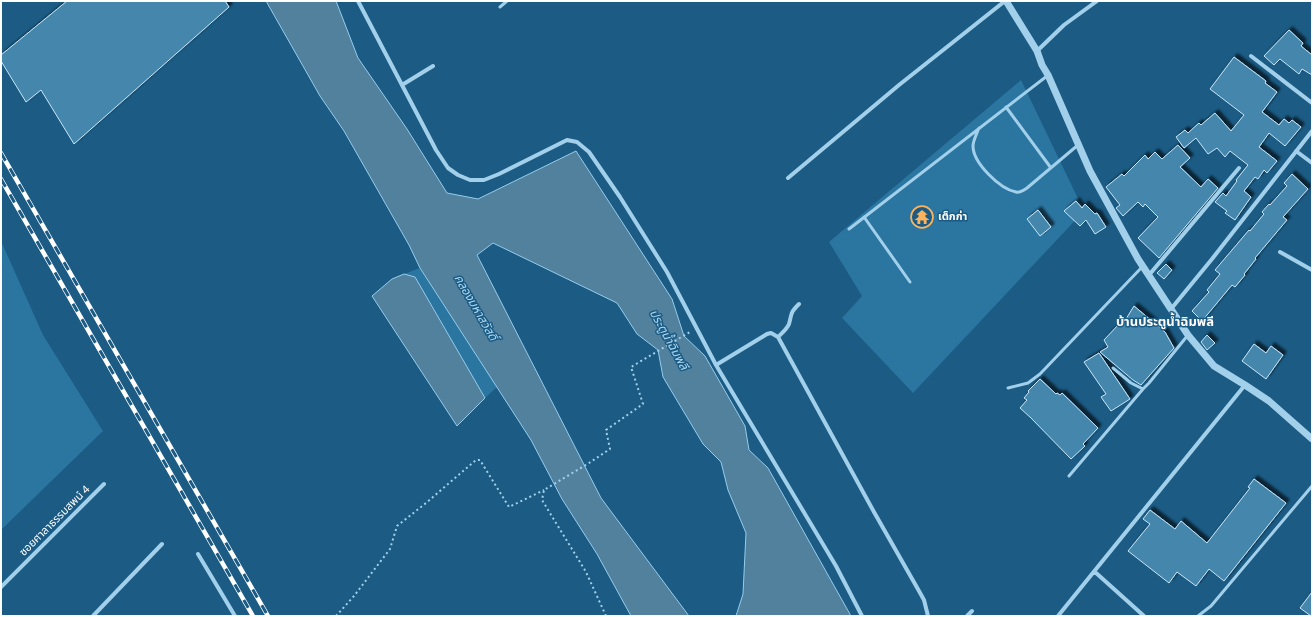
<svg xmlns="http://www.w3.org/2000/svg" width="1313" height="617" font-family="Overpass,'Noto Sans Thai',sans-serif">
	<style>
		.green { fill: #2b75a1 }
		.water { fill: #52819d; stroke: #95cded }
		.building { fill: #4486ad; stroke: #c7e6f8; filter: url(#shadow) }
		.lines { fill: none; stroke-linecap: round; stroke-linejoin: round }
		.path { stroke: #a2d0eb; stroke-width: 2; stroke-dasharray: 2 3; stroke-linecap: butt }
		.service { stroke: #a2d0eb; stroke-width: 3 }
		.minor { stroke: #a2d0eb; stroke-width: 4 }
		.tertiary { stroke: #a2d0eb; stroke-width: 7 }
		.rail-casing { stroke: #fff; stroke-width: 4.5 }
		.rail { stroke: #1b5b84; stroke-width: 3; stroke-dasharray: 9; stroke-linecap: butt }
		.labels { text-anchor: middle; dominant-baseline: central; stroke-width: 3; stroke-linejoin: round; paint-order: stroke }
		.poi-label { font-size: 11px; font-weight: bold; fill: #fff; stroke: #1b5b84; text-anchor: start }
		.street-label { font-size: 11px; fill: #fff; stroke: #1b5b84 }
		.water-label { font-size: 12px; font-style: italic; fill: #add9f2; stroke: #1b5b84 }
		.quarter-label { font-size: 13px; font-weight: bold; fill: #fff; stroke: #1b5b84 }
	</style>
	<defs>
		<filter id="shadow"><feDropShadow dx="3.5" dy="-3.5" stdDeviation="1" flood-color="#0009"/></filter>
	</defs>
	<rect width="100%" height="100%" fill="#1b5b84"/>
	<path class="green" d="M1021,80L1084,211L913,393L842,318L862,296L829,242Z
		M1,241L43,335L103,431L1,530Z
		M420,268L497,387L485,398L415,277L404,274Z"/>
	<path class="water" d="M266,1H336L358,58L407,129L447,193L478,199L576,151L672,299L684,336L705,356L745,426L749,450L768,468L851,616H736L743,594L746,533L728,490L721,462L703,444L663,377L658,350L637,334L617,303L493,243L477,255L601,498L689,616H631L597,554L562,499L531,440L420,268L409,245L344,131L320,96Z
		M404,274L415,277L485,398L457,426L372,296L392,279Z"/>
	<path class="building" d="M67,1H225L229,7L74,144L41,90L26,102L1,61V55Z
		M1289,30L1303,43L1301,46L1312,55V75L1302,69L1299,74L1280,59L1274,65L1264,56Z
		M1234,57L1266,81L1265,83L1277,92L1262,112L1279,125L1284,119L1289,123L1292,120L1301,127L1285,146L1269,133L1259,147L1277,161L1267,173L1264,170L1258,179L1255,177L1244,191L1251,197L1235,220L1225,213L1227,211L1215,202L1223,193L1226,196L1237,181L1236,180L1248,165L1230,151L1225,157L1217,148L1208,154L1196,138L1184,148L1176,137L1185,130L1188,133L1199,123L1201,125L1215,113L1231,131L1244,115L1210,89Z
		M1178,145L1190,158L1180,167L1201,187L1208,179L1218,188L1159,258L1138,238L1158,217L1145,204L1143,207L1138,202L1123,216L1116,208L1120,205L1106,187L1122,174L1124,176L1145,155L1148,159L1155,152L1162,159Z
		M1292,174L1308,189L1283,217L1287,220L1255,258L1256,259L1244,274L1245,275L1235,287L1232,285L1202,321L1192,311L1209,292L1207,290L1220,274L1215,270L1249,230L1250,231L1264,214L1262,212L1269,204L1270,205L1287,186L1284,183Z
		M1076,201L1082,208L1085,204L1095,214L1097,213L1106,227L1095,234L1086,220L1080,226L1064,211Z
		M1038,210L1051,227L1040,236L1027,219Z
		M1166,264L1172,270L1164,279L1157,273Z
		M1134,306L1165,332L1174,348L1141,385L1133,380L1100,352L1108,347L1104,340L1119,324L1121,327Z
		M1207,335L1215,343L1207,350L1201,342Z
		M1254,344L1266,353L1271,346L1283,355L1266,379L1242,361Z
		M1099,353L1130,399L1111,411L1101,397L1106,394L1084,362Z
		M1040,379L1056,394L1057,393L1060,395L1062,393L1098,428L1083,444L1085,446L1071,459L1031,418L1020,408L1027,400L1024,398L1029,392L1028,391Z
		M1254,479L1286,503L1224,581L1209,569L1196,586L1177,572L1169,583L1128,551L1150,524L1143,519L1150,510L1175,529L1181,521L1207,543L1250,488L1248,487Z
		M1312,592V616H1311L1300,608Z"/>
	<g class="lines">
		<path class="path" d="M336,616L354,596L390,549L397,526L426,503L476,460H480L509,507L544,490
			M606,616L586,572L542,500L544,490L589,463L610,449L606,430L643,404L631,367L690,332"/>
		<path class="service" d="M500,7L507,1
			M1006,107L1051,168
			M979,128C977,133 973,141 973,146C973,163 1000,189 1016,192C1020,193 1024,190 1027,188L1078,145
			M864,217L910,282
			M849,229L1047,76
			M1113,368L1131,383L1143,389L1149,383L1188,335
			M1008,388L1028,383L1040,374L1143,266
			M1069,476L1143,389
			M1198,616L1211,606L1312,486"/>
		<path class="minor" d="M358,1L436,150L448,168L458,175L470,180H484L499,174L567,140L577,142L589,152L620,197L667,272L716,365L836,566L862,616
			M1037,51L1064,25L1097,1
			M1251,56L1312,103
			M402,85L433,66
			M1296,151L1312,163
			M788,178L899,85L1005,1
			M1280,252L1312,270
			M1149,275L1239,168
			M1171,309L1212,259L1312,131
			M778,337C782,333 787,329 789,324C792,313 790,313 799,304
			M716,365L767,334L771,333L778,337L874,512L919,591L924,600L928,616
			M198,554L235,616
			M1095,572L1144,616
			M1,587L104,484
			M93,616L162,544
			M967,616L972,611
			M1058,616L1245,385"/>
		<path class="tertiary" d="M1006,1L1037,51L1042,65L1048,75L1090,171L1138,259L1188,335L1214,366L1245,385L1269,401L1312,439"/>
		<g class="rail-casing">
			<path id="rail" d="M1,153L268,616
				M1,179L253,616"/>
		</g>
		<use href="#rail" class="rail"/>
	</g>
	<defs>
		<g id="temple-ring" transform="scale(1.15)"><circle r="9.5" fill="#1b5b84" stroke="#fcb35f" stroke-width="1.5"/><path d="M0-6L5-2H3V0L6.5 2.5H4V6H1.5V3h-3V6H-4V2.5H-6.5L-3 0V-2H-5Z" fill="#fcb35f"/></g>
	</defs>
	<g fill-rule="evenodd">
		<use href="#temple-ring" x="922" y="217"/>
	</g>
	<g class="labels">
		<g class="poi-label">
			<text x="938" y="217">เต็กก่า</text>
		</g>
		<g class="street-label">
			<text transform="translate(55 521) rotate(-45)">ซอยศาลาธรรมสพน์ 4</text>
		</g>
		<g class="water-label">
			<text transform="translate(475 308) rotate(60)">คลองมหาสวัสดิ์</text>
			<text transform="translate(668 340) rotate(61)">ประตูน้ำฉิมพลี</text>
		</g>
		<g class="quarter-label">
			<text x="1165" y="323">บ้านประตูน้ำฉิมพลี</text>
		</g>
	</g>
	<rect width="1313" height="617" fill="none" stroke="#ffffff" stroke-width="4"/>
</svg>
